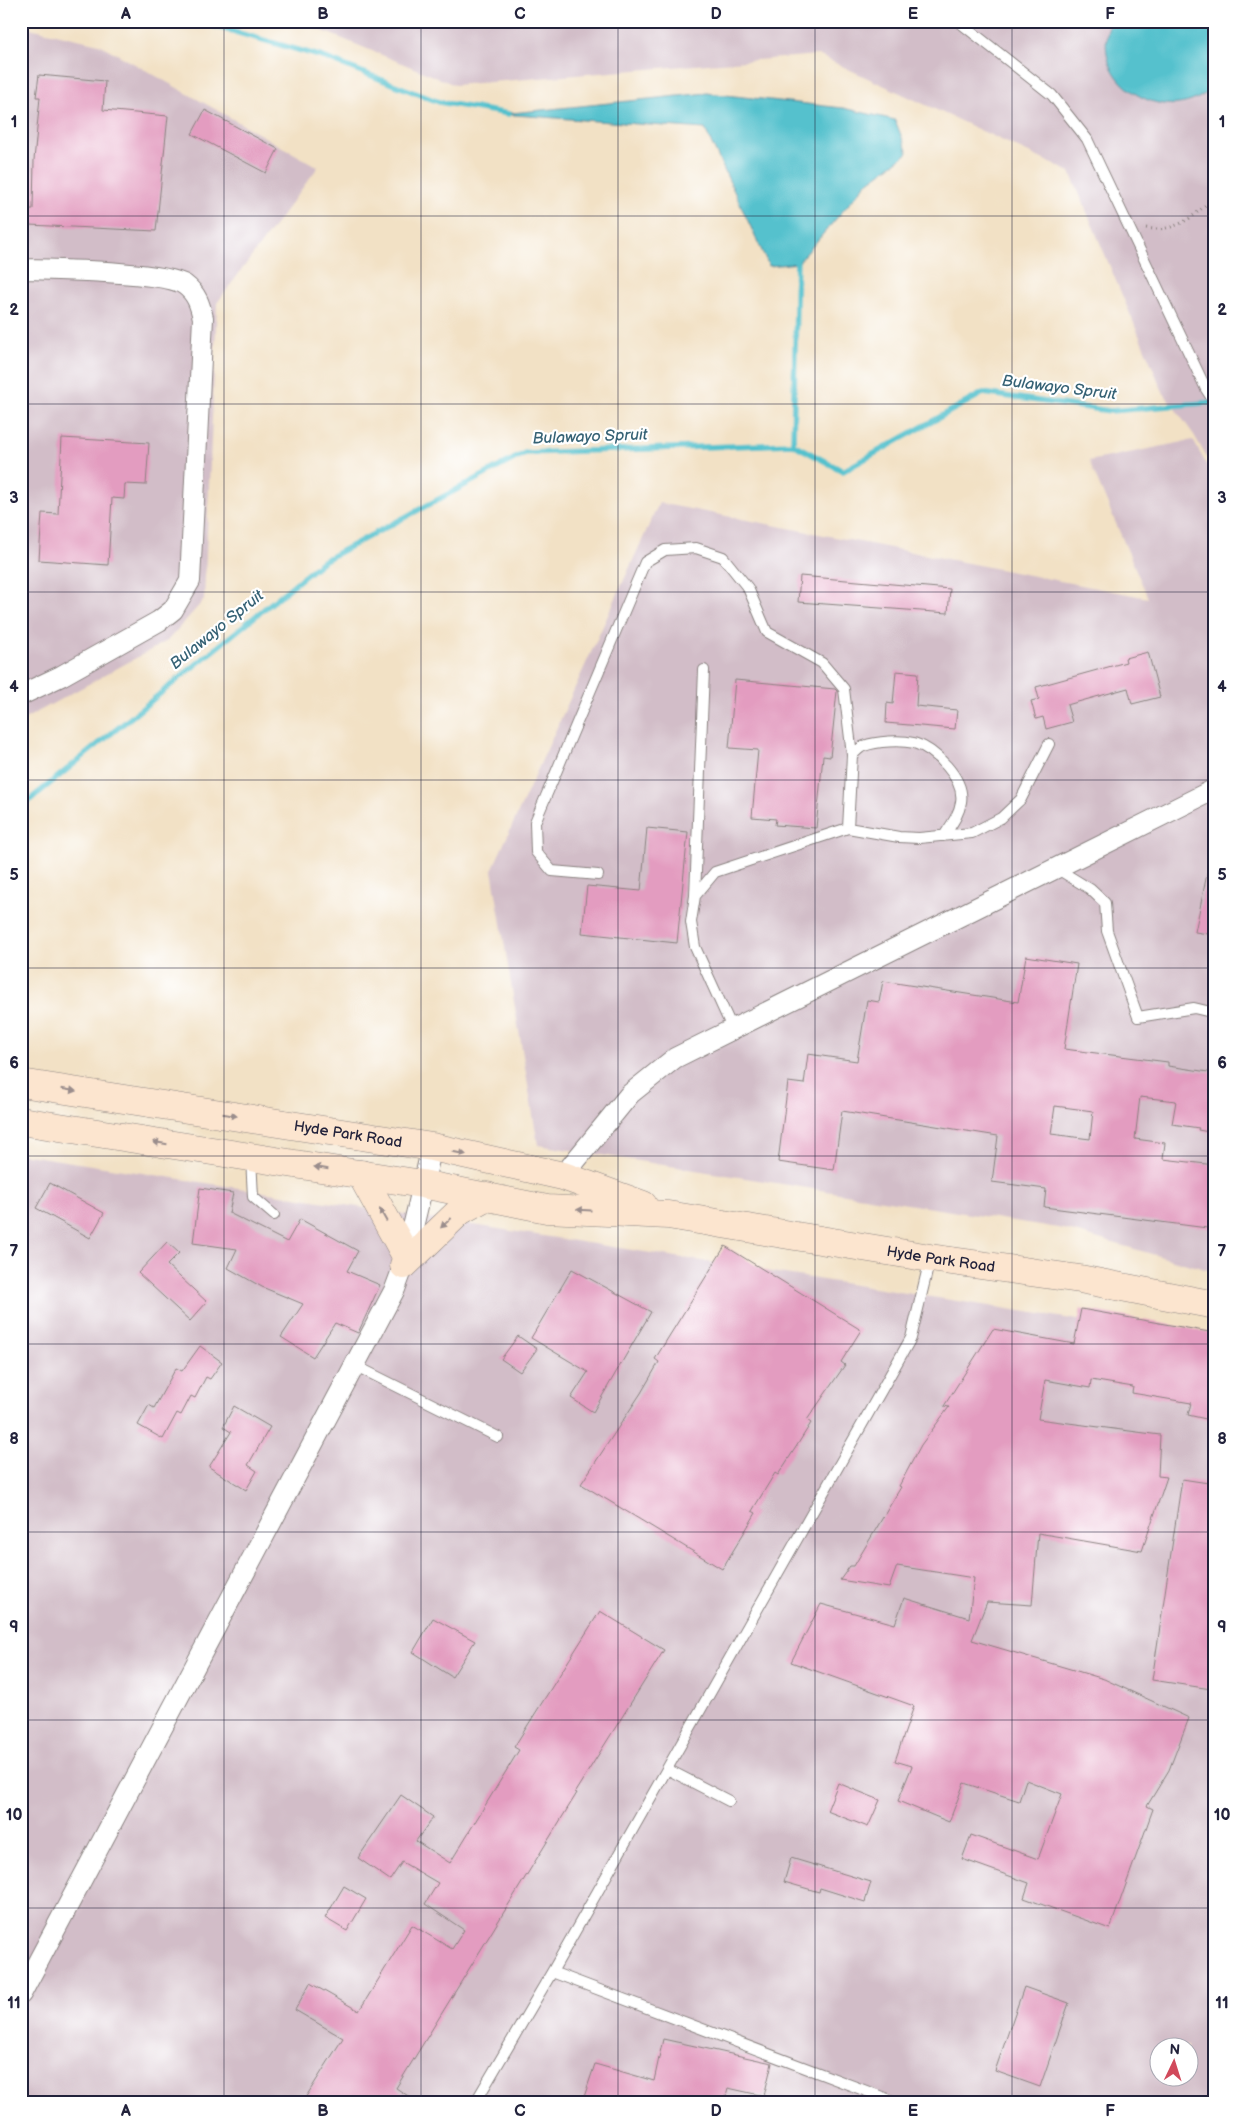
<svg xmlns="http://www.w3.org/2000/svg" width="1236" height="2124" font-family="'Balsamiq Sans',sans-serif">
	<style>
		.industrial { fill: #d2bdc8; fill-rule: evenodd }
		.water { fill: #55c1cd; stroke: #3c7284 }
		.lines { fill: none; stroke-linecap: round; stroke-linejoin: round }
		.stream { stroke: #55c1cd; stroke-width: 5.5 }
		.building { fill: #e39cc0; fill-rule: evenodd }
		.lane-casing { stroke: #8a8280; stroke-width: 12 }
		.street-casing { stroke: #8a8280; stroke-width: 22 }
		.secondary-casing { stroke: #8a8280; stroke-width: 29 }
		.path { stroke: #8a8280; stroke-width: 3; stroke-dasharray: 1 4; stroke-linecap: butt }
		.lane { stroke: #fff; stroke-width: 10 }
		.street { stroke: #fff; stroke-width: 20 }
		.secondary { stroke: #fce5cf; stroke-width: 28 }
		.oneway { fill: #9a8d8c }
		.grid { fill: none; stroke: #22223b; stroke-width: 1; stroke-opacity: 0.55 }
		.labels { text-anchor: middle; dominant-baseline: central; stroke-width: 4.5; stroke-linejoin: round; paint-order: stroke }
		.street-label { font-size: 15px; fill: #22223b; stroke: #fff }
		.water-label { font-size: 16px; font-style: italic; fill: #366275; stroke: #fff }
		.neatline { fill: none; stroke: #22223b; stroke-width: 2 }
		.grid-label { font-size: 16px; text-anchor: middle; font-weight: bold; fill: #22223b }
	</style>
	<rect width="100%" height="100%" fill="#fff"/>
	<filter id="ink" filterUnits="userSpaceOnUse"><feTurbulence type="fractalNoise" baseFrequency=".02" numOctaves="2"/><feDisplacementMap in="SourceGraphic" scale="10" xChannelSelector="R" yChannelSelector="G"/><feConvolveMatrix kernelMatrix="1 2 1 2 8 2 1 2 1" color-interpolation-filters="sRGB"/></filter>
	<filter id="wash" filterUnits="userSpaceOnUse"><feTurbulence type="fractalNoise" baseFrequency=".0096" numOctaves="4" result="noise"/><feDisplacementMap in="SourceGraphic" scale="20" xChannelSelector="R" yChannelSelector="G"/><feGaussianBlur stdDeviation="1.12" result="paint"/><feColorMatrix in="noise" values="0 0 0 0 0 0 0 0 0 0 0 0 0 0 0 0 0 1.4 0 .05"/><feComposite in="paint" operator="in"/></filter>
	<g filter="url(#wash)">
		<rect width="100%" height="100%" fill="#f2e1c5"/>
		<path class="industrial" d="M299,21H1215V472L1194,435L1163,392L1070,172L818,55L455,85Z
			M21,26L99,44L318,167L217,303L204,600L167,641L21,721Z
			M1193,440L1215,480V1272L1064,1229L538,1145L492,870L659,503L1148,598L1089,461Z
			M21,1154L1167,1334L1215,1347V2103H21ZM1158,2046H1188V2076H1158Z"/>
		<path class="water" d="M1111,21H1215V85C1170,134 1085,82 1111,21Z
			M707,93L843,108L895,120L908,153L867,183L798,263L769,266L705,129L502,114Z"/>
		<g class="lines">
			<path class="stream" d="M196,21L323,57L439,102L509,114
				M793,444L797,256
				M21,807L323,561L525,453L793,444L843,471L983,393L1110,411L1215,402"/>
		</g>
		<g id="blocks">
			<path class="building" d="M39,75L105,81L103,110L168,116L156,231L29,225L30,209H33L34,160L40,97H36Z
				M205,110L278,149L266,173L192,134Z
				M62,438L149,443L146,485L125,484L124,499L112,498L108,565L39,560L42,513L58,514Z
				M800,576L950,589L948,613L798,602Z
				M1148,652L1160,697L1132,704L1128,688L1067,705L1072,722L1046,729L1043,717L1036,719L1031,701L1039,699L1036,687L1126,662L1125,658Z
				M896,671L918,673L916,706L957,710L955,729L886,723L887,703L893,704Z
				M735,680L835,689L837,691L830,757L823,756L816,828L775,825L776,819L752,817L758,750L729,748Z
				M647,828L688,832L677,943L582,933L587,886L641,891Z
				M1208,869L1215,870V935L1195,932Z
				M1026,956L1077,964L1064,1049L1168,1062V1066L1215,1073V1133L1198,1130L1199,1128L1172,1124L1176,1101L1140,1097L1135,1139L1165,1143L1163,1159L1215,1165V1229L1044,1207L1046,1189L992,1182L998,1136L842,1111L834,1170L778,1162L788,1082L804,1084L808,1054L857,1061L867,1000L879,1002L883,981L1018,1002ZM1055,1106L1093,1111L1090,1139L1051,1134Z
				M50,1183L104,1213L90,1238L36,1208Z
				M200,1188L233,1193L229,1213L287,1242L300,1219L358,1251L347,1271L380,1285L358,1333L335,1323L313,1357L281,1337L303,1304L262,1287L228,1268L237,1249L193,1243Z
				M167,1242L179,1253L167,1265L207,1302L190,1321L138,1273Z
				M725,1246L861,1330L841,1362L845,1365L807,1420L811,1423L796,1447L778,1475L775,1473L752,1511L756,1513L722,1569L581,1484L641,1393L659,1362L655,1359Z
				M572,1269L651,1312L593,1412L571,1398L588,1372L531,1338Z
				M1081,1309L1215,1333V1421L1188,1415L1191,1403L1132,1393L1133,1387L1091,1380L1090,1388L1045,1380L1038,1419L1160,1435L1158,1476L1167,1477L1142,1551L1038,1533L1032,1605L987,1602L972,1640L1104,1679L1189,1718L1169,1770L1147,1806L1153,1809L1110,1929L1024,1898L1029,1883L962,1859L971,1835L1038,1859L1062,1794L1026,1780L1019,1801L964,1783L949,1822L898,1801L912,1766L895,1761L914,1706L791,1662L821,1604L895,1624L904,1598L969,1618L974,1578L897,1566L889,1588L840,1580L850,1566H854L901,1487L899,1486L921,1445L949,1407L944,1406L993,1329L1074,1344Z
				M518,1336L537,1349L520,1372L501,1359Z
				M200,1346L222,1362L210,1379L206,1377L195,1398L191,1396L181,1415L177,1413L163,1439L138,1425L149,1405L154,1408L176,1368L182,1371Z
				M234,1406L270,1427L248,1465L257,1471L246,1490L209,1467L231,1432L223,1427Z
				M1182,1479L1215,1484V1666L1211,1689L1152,1680Z
				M600,1611L664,1650L575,1792L577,1793L396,2088L419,2103H302L343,2038L295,2010L310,1983L359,2011L412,1925L452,1949L464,1930L425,1904L438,1883L402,1862L390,1880L358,1858L401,1795L433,1817L416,1841L450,1863L519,1750L514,1747Z
				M433,1618L475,1641L452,1677L413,1652Z
				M838,1783L880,1800L868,1827L827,1811Z
				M791,1858L871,1882L865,1902L820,1888L819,1892L784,1882Z
				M344,1886L366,1899L347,1931L325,1918Z
				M1024,1987L1069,2003L1040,2087L995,2071Z
				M663,2039L772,2063L764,2096L728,2088L724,2103H582L595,2064L654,2081Z"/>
		</g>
	</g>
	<g filter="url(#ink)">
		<use href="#blocks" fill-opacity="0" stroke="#8a8280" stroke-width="1"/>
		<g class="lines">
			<g class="lane-casing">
				<path id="lane" d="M958,21L1052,95L1087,139L1206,389L1215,403
					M848,828L852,755C856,752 860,747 864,746C877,741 901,740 914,743C935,749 965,779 961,802C959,815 951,825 944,836
					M1056,868L1090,889L1105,903L1107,931L1138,1017L1194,1008L1215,1013
					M598,875L552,871L536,852L535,822L645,562L665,550L696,548L723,557L748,588L767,632L822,663L844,689L852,755
					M695,896L704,670
					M733,1030L695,947L691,922L695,896L715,872L848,828L899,837L919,838L972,833L1001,818L1021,799L1049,744
					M251,1158L253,1197L274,1215
					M354,1365L498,1437
					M667,1769L729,1801
					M552,1972L898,2103
					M475,2103L552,1972L911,1338L930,1259"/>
			</g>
			<g class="street-casing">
				<path id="street" d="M21,269C52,270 165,271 185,285C197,294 200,305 203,318L190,581L173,610L159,621L61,676L21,695
					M563,1176L630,1094L675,1058L1215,789
					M21,1994L395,1289L404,1265L432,1147"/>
			</g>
			<g class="secondary-casing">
				<g id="secondary">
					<path id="s1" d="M21,1083L432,1147L563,1176L643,1205"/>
					<path id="s2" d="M21,1121L422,1184L547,1209L668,1215L930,1258L1080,1279L1215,1305"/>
					<path d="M361,1174L406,1256"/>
					<path d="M404,1265L460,1211L487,1196"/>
				</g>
			</g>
			<path class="path" d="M1146,228C1176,233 1196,216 1215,195"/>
			<use href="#lane" class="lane"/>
			<use href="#street" class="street"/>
			<use href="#secondary" class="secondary"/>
		</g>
		<defs><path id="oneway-solid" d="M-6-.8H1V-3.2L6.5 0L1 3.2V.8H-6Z" transform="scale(1.25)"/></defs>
		<g class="oneway">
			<use href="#oneway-solid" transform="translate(69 1090) rotate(9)"/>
			<use href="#oneway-solid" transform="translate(230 1115) rotate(9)"/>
			<use href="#oneway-solid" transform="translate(160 1143) rotate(-171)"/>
			<use href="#oneway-solid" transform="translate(459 1153) rotate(12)"/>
			<use href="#oneway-solid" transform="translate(321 1168) rotate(-171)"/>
			<use href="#oneway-solid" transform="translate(584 1210) rotate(-177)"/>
			<use href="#oneway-solid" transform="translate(383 1215) rotate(-119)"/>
			<use href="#oneway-solid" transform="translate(446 1223) rotate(138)"/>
		</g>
	</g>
	<path class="grid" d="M224,21V2103M421,21V2103M618,21V2103M815,21V2103M1012,21V2103M21,216H1215M21,404H1215M21,592H1215M21,780H1215M21,968H1215M21,1156H1215M21,1344H1215M21,1532H1215M21,1720H1215M21,1908H1215"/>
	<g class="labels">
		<g class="street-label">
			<text stroke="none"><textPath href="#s1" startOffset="331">Hyde Park Road</textPath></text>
			<text stroke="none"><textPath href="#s2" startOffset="931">Hyde Park Road</textPath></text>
		</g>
		<g class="water-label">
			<text transform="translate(1059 388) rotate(7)">Bulawayo Spruit</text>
			<text transform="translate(590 437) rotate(-2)">Bulawayo Spruit</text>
			<text transform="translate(217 630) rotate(-39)">Bulawayo Spruit</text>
		</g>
	</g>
	<rect width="1236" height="2124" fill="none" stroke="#fff" stroke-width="55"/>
	<g transform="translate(1174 2062) rotate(4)"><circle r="24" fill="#ffffff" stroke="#a7a7b1"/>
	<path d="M0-4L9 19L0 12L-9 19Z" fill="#d1495b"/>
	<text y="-8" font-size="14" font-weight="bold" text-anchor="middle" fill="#22223b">N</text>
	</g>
	<rect x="28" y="28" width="1180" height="2068" class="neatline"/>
	<g class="grid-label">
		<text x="126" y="19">A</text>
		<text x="323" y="19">B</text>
		<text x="520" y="19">C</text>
		<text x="716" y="19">D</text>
		<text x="913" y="19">E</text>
		<text x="1110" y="19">F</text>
		<text x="14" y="127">1</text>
		<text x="1222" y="127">1</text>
		<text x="14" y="315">2</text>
		<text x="1222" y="315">2</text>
		<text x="14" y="503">3</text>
		<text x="1222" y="503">3</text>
		<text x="14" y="692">4</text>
		<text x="1222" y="692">4</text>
		<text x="14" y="880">5</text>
		<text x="1222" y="880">5</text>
		<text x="14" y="1068">6</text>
		<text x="1222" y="1068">6</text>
		<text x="14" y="1256">7</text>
		<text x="1222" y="1256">7</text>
		<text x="14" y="1444">8</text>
		<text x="1222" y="1444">8</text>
		<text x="14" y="1632">9</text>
		<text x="1222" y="1632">9</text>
		<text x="14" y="1820">10</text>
		<text x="1222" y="1820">10</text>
		<text x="14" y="2008">11</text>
		<text x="1222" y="2008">11</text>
		<text x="126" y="2116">A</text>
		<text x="323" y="2116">B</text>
		<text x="520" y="2116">C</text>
		<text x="716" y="2116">D</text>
		<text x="913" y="2116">E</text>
		<text x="1110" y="2116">F</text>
	</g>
</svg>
